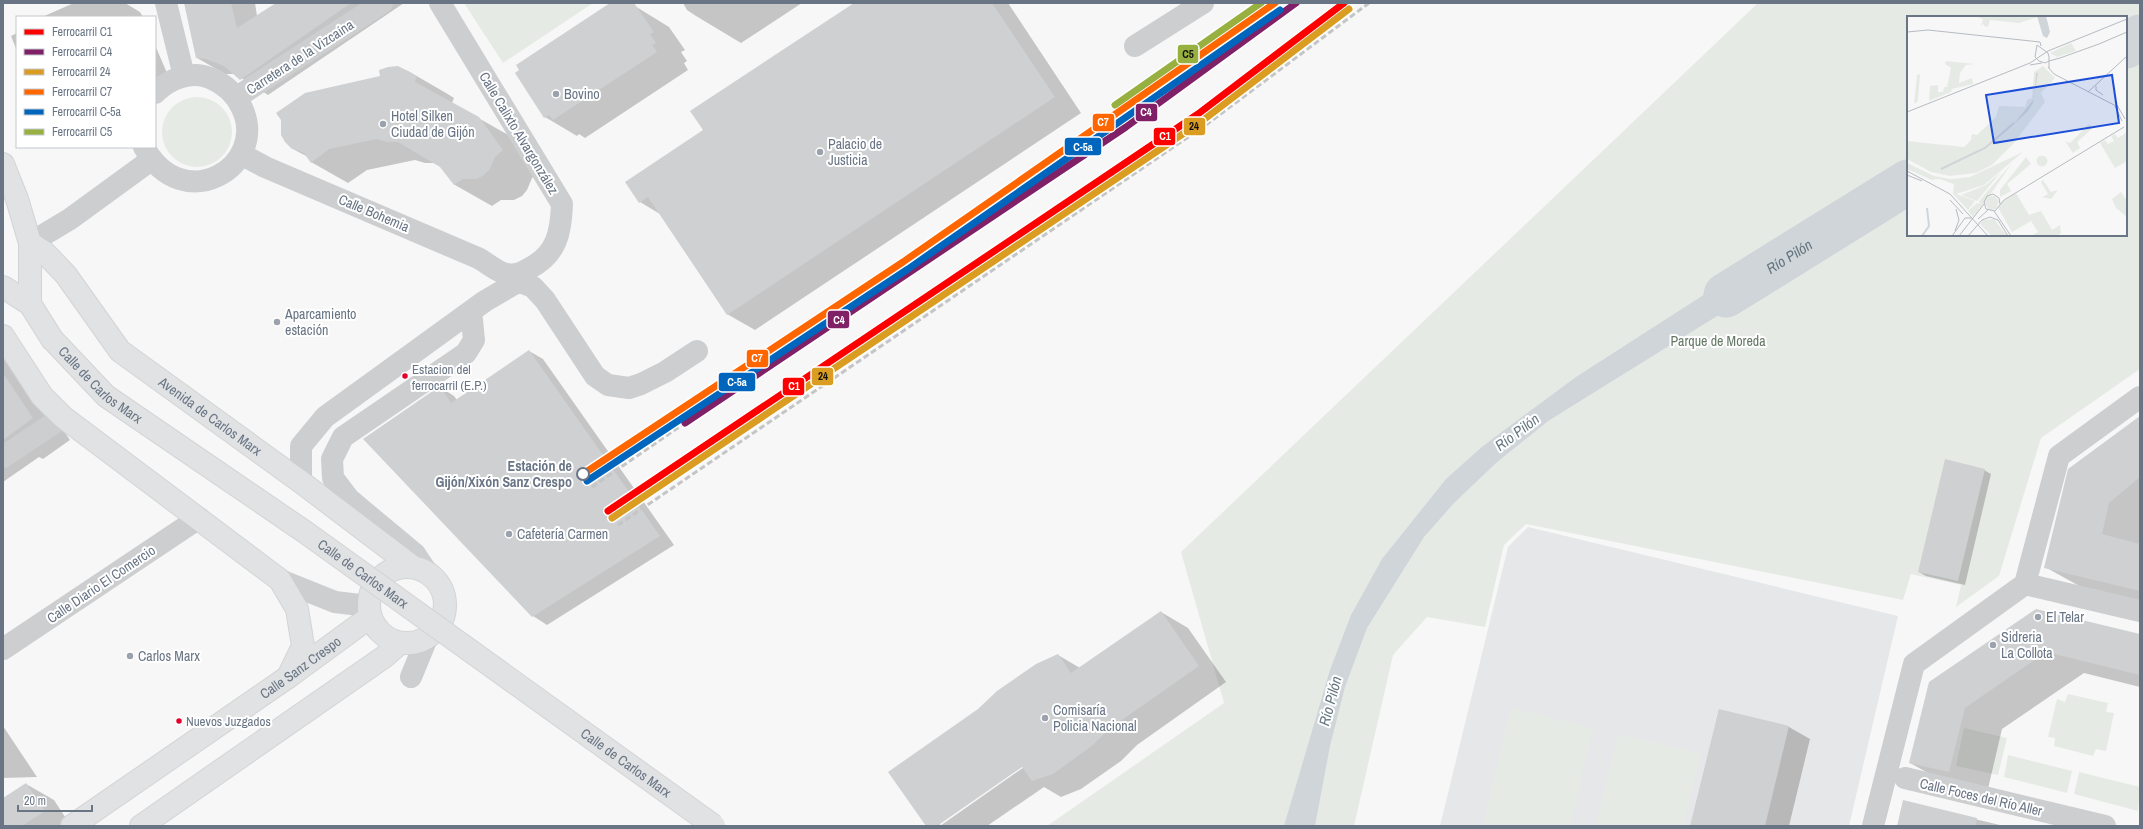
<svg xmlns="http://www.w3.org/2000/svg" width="2143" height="829" font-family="'Archivo Narrow',sans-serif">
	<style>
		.built { fill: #e6e7e8 }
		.green { fill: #e6eae5; fill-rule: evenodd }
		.water { fill: #cfd5d9 }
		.shadow { fill: #0003; fill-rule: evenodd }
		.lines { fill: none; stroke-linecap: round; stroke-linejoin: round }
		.river { stroke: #cfd5d9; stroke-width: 45 }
		.building { fill: #cfd0d2 }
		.major-casing { stroke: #d3d4d5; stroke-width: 24 }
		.minor { stroke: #cdced0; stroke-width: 22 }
		.major { stroke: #e1e2e3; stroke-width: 22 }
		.rail { stroke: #c4c5c6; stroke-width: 3; stroke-dasharray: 6 3; stroke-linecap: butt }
		.major-bridge-casing { stroke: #d3d4d5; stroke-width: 24; stroke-linecap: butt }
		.major-bridge { stroke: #e1e2e3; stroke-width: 22 }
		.rail-1-casing { stroke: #fff; stroke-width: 10 }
		.rail-2-casing { stroke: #fff; stroke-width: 10 }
		.rail-3-casing { stroke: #fff; stroke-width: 10 }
		.rail-4-casing { stroke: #fff; stroke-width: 10 }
		.rail-5-casing { stroke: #fff; stroke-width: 10 }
		.rail-6-casing { stroke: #fff; stroke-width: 10 }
		.rail-1 { stroke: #f00; stroke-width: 7 }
		.rail-2 { stroke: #802168; stroke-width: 7 }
		.rail-3 { stroke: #da9d21; stroke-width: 7 }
		.rail-4 { stroke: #f60; stroke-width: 7 }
		.rail-5 { stroke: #0065bd; stroke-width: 7 }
		.rail-6 { stroke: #98b03f; stroke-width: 7 }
		.poi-dot { fill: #9ba2ad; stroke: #fff; stroke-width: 1.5 }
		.bus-dot { fill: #e4002b; stroke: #fff; stroke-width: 1.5 }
		.stop-dot { fill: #fff; stroke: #697585; stroke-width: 2 }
		.labels { text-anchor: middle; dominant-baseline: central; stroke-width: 4; stroke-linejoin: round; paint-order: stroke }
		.bus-label { font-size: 13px; fill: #697585; stroke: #fff; text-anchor: start }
		.street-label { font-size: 14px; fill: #697585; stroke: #fff }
		.poi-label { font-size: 14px; fill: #697585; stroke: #fff; text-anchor: start }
		.park-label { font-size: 14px; fill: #657764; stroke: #fff }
		.stop-label { font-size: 14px; font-weight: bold; fill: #697585; stroke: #fff; text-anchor: end }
		.water-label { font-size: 15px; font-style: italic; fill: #657680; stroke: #fff }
		.inset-river { fill: none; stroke: #cfd5d9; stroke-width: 2 }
		.inset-road { fill: none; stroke: #b6bbc2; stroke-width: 1 }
		.view { fill: #1d4ed8; fill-opacity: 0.15; stroke: #1d4ed8; stroke-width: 2 }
		.inset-edge { fill: none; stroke: #697585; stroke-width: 2 }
		.line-badge { stroke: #fff; stroke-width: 1.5 }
		.badge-label { font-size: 11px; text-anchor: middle; font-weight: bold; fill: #fff }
		.pale-badge-label { font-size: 11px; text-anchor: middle; font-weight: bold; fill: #111 }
	</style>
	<rect width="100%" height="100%" fill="#f7f7f7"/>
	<path class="built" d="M1528,527L1898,616L1849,826H1440L1508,547Z"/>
	<path class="green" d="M464,3H593L503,63Z
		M1758,3H2140V369L2041,438L1999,576L1956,607L1961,585L1911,574L1903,600L1526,524L1504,545L1485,627L1427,617L1393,655L1354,826H1047L1224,703L1181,552ZM1908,17H2126V235H1908Z
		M162 132a35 35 0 1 1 70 0a35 35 0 1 1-70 0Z
		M2068,694L2108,703L2106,712L2114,713L2106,751L2096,749L2093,756L2054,746L2055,738L2048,737L2057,699L2065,702Z
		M1511,708L1593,728L1570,826H1483Z
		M1964,728L2007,738L1998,775L1956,766Z
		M1618,734L1701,754L1683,826H1596Z
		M2008,755L2072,771L2067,793L2004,777Z
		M2079,772L2140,787L2138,811L2074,794Z"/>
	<path class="water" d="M1772,251L1785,274L1548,421L1496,463L1454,503L1424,537L1367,628L1345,687L1330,746L1315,826H1284L1330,670L1351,615L1382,559L1446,479L1483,446L1576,377Z"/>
	<path class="shadow" d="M74,3H125L140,12L143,17H42Z
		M185,3H255L257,16L278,3H404L268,95L235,74H225L197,58Z
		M611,3H630L669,27L685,50L681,52L687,61L684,63L688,70L585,138L579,134L577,136L545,117Z
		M683,3H802L741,43L696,16L687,10Z
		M855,3H1008L1081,113L755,330L727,314L660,214L640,202Z
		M17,33V51L11,36Z
		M155,45L173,87L155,94Z
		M398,67L408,71L446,93L454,98L452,103L517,140L540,172L532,178L527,190L522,196L514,200H501L492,206L455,185L441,166L435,163H425L415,160L367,170L348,183L311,162L308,157L291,148L381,76Z
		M3,340L70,440L43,459L39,457L3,482Z
		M529,351L543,359L674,545L547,625L533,616L440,387L454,396L457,400Z
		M2140,417V602L2083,588L2045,567Z
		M1984,470L1991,474L1965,585L1926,576L1919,572Z
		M2037,610L2140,635V687L2084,673L2002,729L1987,793L1948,784L1910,763Z
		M1161,612L1188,628L1226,682L1137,745L1121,761L1081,789L1061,797L1044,787L987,826H927L1058,655L1080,668ZM1026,763L1027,765L940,826V823Z
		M1719,710L1789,727L1810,739L1789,826H1691Z
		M3,726L37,777L3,778Z
		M26,784L54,800L71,826H3V799Z
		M1904,802L2004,826H1898Z"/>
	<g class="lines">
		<g class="river">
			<path d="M2126,46L2140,37"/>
			<path id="s1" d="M1726,295L1908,182"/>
		</g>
	</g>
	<path class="building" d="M184,3H231L237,28L276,3H351L240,80L224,66L206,59L196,58Z
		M610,3H634L654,32L650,34L656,43L652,45L657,52L553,120L549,115L544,118L515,73L519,70L516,65Z
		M854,3H992L1055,97L727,315L648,197L639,203L625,182L703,130L690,111Z
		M398,66L417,76L415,82L479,117L503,150L495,157L490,169L484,175L477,179H463L454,185L440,167L398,142H387L377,139L329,149L311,163L304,153L291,148L285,142L281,135V120L276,113L305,93L380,76L379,70L388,67Z
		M529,350L660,536L532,617L363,439L440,386L451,403Z
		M3,373L33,418L3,440Z
		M2140,416V477L2109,503L2102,534L2140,544V591L2044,568L2068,469Z
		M1945,459L1985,469L1958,581L1918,572Z
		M2036,609L2140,634V675L2046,652L1965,708L1949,772L1909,763L1929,682Z
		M1161,611L1199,666L1109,729L1093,745L1053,774L1032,781L1022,767L937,826H926L888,772L978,709L997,691L1036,664L1058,654L1071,673Z
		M1719,709L1789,726L1765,826H1690Z
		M26,783L45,811L22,826H3V798Z
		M1903,800L1977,818L1976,826H1897Z"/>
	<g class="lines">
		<g class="major-casing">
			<g id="major">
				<path d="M3,164L17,199L30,243V304"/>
				<path id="s2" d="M30,243L45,253L66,275L120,351L301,482L413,567"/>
				<path d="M3,287L30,304L52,339"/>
				<path d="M3,336L42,396L63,417L280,580L297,609L303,646L288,677"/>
				<circle cx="407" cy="605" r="38"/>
				<path id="s3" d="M72,826L288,677L370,617"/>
				<path d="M141,826L384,657L400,643"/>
			</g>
		</g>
		<path class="minor" d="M166,3L184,76
			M1135,46L1203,3
			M237,97L382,3
			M144,147C183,218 269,166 242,108C235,93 225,84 210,78C191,70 169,79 155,93
			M241,154L265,167L478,258C486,262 498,273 507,274C516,276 523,272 530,268C557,254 561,232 562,204L440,3
			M30,243L70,219L151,160
			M3,457L63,417
			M301,482V446L325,417L485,301L516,283H523L533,287L545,300L595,376L608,385L629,388L641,384L665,372L697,351
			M427,572L415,554L349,499L333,478L332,459L343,437L466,353L474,340L471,311
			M280,580L335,602L368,606
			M2025,584L2140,611
			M3,649L199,518
			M411,677L427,638
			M1905,778L2105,826
			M1873,826L1914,664L2025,584L2059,456L2140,397"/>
		<use href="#major" class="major"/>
		<path class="rail" d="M910,271L1011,188
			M592,487L685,423
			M618,525L1206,125L1369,3"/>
		<g class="major-bridge-casing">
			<g id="major-bridge">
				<path id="s4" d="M52,339L106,396L305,532L714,826"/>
			</g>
		</g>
		<use href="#major-bridge" class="major-bridge"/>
		<g class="rail-1-casing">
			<path id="rail-1" d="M608,511L1198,114L1344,3"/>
		</g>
		<g class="rail-2-casing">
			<path id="rail-2" d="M685,423L1126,127L1296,3"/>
		</g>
		<g class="rail-3-casing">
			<path id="rail-3" d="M612,518L1202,121L1349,9"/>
		</g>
		<g class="rail-4-casing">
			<path id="rail-4" d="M583,474L903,262L1275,3"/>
		</g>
		<g class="rail-5-casing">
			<path id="rail-5" d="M587,481L908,269L1280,10"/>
		</g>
		<g class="rail-6-casing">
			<path id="rail-6" d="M1115,105L1261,3"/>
		</g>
		<use href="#rail-1" class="rail-1"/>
		<use href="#rail-2" class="rail-2"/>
		<use href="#rail-3" class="rail-3"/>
		<use href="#rail-4" class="rail-4"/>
		<use href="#rail-5" class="rail-5"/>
		<use href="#rail-6" class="rail-6"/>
	</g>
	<g class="poi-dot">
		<circle cx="556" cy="94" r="4"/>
		<circle cx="383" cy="124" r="4"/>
		<circle cx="820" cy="152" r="4"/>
		<circle cx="277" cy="322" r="4"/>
		<circle cx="509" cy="534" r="4"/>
		<circle cx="2038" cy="617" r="4"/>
		<circle cx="1993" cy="645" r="4"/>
		<circle cx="130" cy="656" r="4"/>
		<circle cx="1045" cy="718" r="4"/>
	</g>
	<g class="bus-dot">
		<circle cx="405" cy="376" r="3.5"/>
		<circle cx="179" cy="721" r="3.5"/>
	</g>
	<circle class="stop-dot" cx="583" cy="474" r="6"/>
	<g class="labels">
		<g class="bus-label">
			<text x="412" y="369">Estacion del<tspan x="412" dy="16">ferrocarril (E.P.)</tspan></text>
			<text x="186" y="721">Nuevos Juzgados</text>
		</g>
		<g class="street-label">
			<text transform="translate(300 57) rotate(-33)">Carretera de la Vizcaína</text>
			<text transform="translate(519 133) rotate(59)">Calle Calixto Alvargonzález</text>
			<text transform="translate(374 213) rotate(23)">Calle Bohemia</text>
			<text stroke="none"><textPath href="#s4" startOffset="67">Calle de Carlos Marx</textPath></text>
			<text stroke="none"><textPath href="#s2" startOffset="253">Avenida de Carlos Marx</textPath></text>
			<text stroke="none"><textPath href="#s4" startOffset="391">Calle de Carlos Marx</textPath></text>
			<text transform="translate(101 584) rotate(-34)">Calle Diario El Comercio</text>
			<text stroke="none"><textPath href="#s3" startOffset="278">Calle Sanz Crespo</textPath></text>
			<text stroke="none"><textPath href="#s4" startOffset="715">Calle de Carlos Marx</textPath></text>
			<text transform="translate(1981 797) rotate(13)">Calle Foces del Río Aller</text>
		</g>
		<g class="poi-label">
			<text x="564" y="94">Bovino</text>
			<text x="391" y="116">Hotel Silken<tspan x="391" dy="16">Ciudad de Gijón</tspan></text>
			<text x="828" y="144">Palacio de<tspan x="828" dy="16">Justicia</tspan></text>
			<text x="285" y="314">Aparcamiento<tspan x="285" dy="16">estación</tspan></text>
			<text x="517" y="534">Cafetería Carmen</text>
			<text x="2046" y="617">El Telar</text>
			<text x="2001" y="637">Sidreria<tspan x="2001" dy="16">La Collota</tspan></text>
			<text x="138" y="656">Carlos Marx</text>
			<text x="1053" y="710">Comisaría<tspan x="1053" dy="16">Policia Nacional</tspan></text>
		</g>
		<g class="park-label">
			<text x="1718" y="341">Parque de Moreda</text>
		</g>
		<g class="stop-label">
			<text x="572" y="466">Estación de<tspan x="572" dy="16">Gijón/Xixón Sanz Crespo</tspan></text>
		</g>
		<g class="water-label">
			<text stroke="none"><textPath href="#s1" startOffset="74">Río Pilón</textPath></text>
			<text transform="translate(1517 432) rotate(-37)">Río Pilón</text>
			<text transform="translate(1330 701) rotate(-75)">Río Pilón</text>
		</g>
	</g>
	<g transform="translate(1907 16)">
		<rect width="220" height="220" fill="#f7f7f7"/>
		<path d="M67,0H130L131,1L112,7L83,4L81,11L77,10V8L74,10L76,3ZM164,27L169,35L150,41L143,37ZM39,45L68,48L59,49L53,57L52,67L65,62L66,68L45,73L44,76L22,85L23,70L31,69V76H36L37,71H40L44,52L38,48ZM136,50L148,62L134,77L138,86L107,127L85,149L69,157L43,160L24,156L0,143V125L57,131L64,124L65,118L70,119L89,101L92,90L118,91L120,84L125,82L127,56ZM13,58L11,85L7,88L10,59ZM182,108L186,112L170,126L173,132L166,137L158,125L163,127ZM219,117L220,145L208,152L193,127L198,124L201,128L207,125L204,120L208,118L211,122ZM116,136L77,169L49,178L68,185L61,194L46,178L47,168L32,163L25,164L0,153V147L27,160L44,163L63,161ZM129.5 145a5.5 5.5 0 1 1 11 0a5.5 5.5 0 1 1-11 0ZM119,141L124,148L100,168L104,175L93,181V174ZM105,147L85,176L66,201L61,195L70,187L73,188L72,185ZM94,156L70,185L54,179L79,169ZM136,164L144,176L151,174L144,183L135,181L141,178L134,166ZM214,176L220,185V201L209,192L205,183ZM109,177L122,199L134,195L145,214L153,209L154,217L150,220H124L131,216L124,205L105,216L91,192L95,186ZM82,180H88L92,186L89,193L82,194L77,185ZM87,203L100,220H85L73,208L76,204Z" fill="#e6eae5"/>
		<path d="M130,0H139L143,16L140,22L136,20ZM129,57H131L126,87L121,95L106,109L127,83Z" fill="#cfd5d9"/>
		<path class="inset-river" d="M34,153L78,132L107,107M15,220L22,210L20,192"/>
		<path class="inset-road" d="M0,16L21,14L133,26L134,30M123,49L135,47M141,51L147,58L211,91M142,52V41L141,37L130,29L128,41L132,45L138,47L142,45L153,42L192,28L220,16M189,70V74L196,79M181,76L220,40M210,89L218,103M208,90L215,105M0,96L123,47L141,35L220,3M0,155L43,178L81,220M0,159L15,165M43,184L56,198M93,188L92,182L86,178L80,180L77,186L79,193L88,195L97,184L217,111M87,195L104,220M71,203L81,194M48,215L52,204L49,193M45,220L58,202H65M52,220L77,188M61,220L75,204L83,201L91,204L101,220"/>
		<path class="view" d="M205,59L212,107L87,127L79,79Z"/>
		<rect width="220" height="220" class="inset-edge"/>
	</g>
	<g class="line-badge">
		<rect x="1177" y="44" width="22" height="20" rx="4" fill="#98b03f"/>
		<rect x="1135" y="103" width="23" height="19" rx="4" fill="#802168"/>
		<rect x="1092" y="113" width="23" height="19" rx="4" fill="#f60"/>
		<rect x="1183" y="117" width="23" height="19" rx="4" fill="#da9d21"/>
		<rect x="1153" y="127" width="23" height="19" rx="4" fill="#f00"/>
		<rect x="1064" y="137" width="38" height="19" rx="4" fill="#0065bd"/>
		<rect x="827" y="310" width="23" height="19" rx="4" fill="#802168"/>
		<rect x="746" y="349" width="23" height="19" rx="4" fill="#f60"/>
		<rect x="811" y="367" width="23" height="19" rx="4" fill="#da9d21"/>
		<rect x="718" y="372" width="38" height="20" rx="4" fill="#0065bd"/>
		<rect x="782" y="377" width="23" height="19" rx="4" fill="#f00"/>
	</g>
	<g class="badge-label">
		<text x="1146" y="116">C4</text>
		<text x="1103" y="126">C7</text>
		<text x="1165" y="140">C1</text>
		<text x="1083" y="151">C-5a</text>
		<text x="839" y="324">C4</text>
		<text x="757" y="362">C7</text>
		<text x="737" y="386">C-5a</text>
		<text x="794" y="390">C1</text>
	</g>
	<g class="pale-badge-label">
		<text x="1188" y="58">C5</text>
		<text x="1194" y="130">24</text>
		<text x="823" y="380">24</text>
	</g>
	<rect width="2143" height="829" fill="none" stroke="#697585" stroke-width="8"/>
	<rect x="16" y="16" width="140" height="132" fill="#ffffff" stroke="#c3c8ce"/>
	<rect x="24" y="29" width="20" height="6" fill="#ff0000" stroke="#c3c8ce"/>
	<text x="52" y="36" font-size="12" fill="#697585">Ferrocarril C1</text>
	<rect x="24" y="49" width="20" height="6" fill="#802168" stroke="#c3c8ce"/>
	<text x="52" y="56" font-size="12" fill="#697585">Ferrocarril C4</text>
	<rect x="24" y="69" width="20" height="6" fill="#da9d21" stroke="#c3c8ce"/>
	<text x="52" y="76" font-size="12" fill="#697585">Ferrocarril 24</text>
	<rect x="24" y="89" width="20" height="6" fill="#ff6600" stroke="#c3c8ce"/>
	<text x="52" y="96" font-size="12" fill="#697585">Ferrocarril C7</text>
	<rect x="24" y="109" width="20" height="6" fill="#0065bd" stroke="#c3c8ce"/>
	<text x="52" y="116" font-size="12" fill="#697585">Ferrocarril C-5a</text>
	<rect x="24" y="129" width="20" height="6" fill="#98b03f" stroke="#c3c8ce"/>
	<text x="52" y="136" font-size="12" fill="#697585">Ferrocarril C5</text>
	<path d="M18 805v6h74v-6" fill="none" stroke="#697585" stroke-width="2"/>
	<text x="24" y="805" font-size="12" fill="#697585" stroke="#ffffff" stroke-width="3" paint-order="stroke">20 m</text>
</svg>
